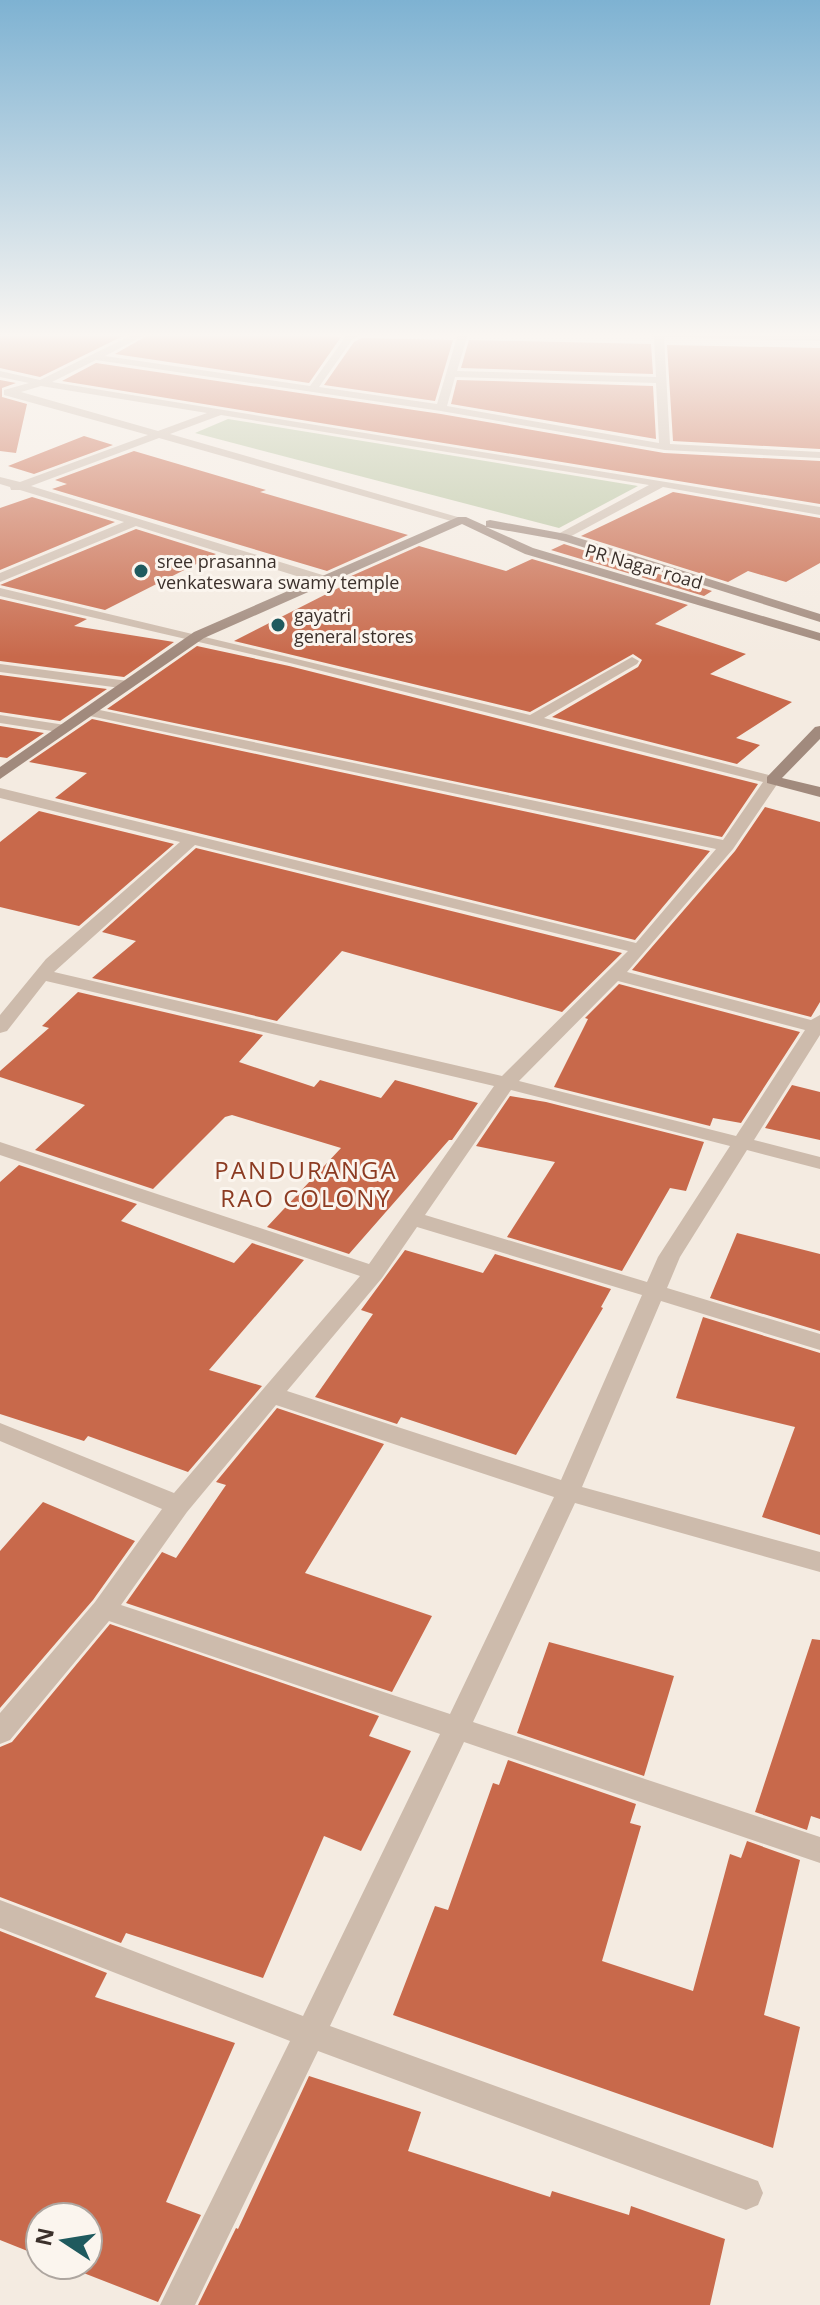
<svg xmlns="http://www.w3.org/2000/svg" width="820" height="2305" font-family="'Open Sans',sans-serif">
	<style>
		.green { fill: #b8c4a0 }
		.building { fill: #c8694b }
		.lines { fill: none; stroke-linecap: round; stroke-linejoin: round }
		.street { fill: #cdbbac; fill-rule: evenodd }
		.secondary { fill: #a18a7d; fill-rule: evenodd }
		.poi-dot { fill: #1f5a5e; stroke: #fbf5ee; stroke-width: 3 }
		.labels { text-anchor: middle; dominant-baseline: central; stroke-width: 6; stroke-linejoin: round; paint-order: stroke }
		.far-poi-label { font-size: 18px; fill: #3b302b; stroke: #fbf5ee; text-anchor: start }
		.far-street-label { font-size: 18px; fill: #3b302b; stroke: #fbf5ee }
		.neighbourhood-label { font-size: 24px; letter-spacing: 2px; fill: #8c3b22; stroke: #fbf5ee }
	</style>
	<rect width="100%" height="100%" fill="#f4ebe1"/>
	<path class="green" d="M228,419L638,486L559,528L195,433Z"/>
	<path class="building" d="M0,334H127L40,377L0,368Z
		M150,334H213L341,337L309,383L115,354Z
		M362,338L453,340L435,401L324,385L354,342Z
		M469,340L651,344L653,374L461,368Z
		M667,345L820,348V449L673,441Z
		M96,363L441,414L664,453L820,461V504L62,381Z
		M0,380L16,383L2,388V397L27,404L16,453L0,451Z
		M457,380L653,386L656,439L451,404Z
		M84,436L113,445L34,474L8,466Z
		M134,451L266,490L260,492L408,535L327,571L52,489L67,484L55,480Z
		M673,492L820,518V563L786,582L748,571L728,582L581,536Z
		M32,497L115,522L0,570V508Z
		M136,529L216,554L105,610L0,585Z
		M564,544L712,591L704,596L551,550Z
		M419,546L506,571L532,559L688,605L655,624L746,654L710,674L792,702L736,738L760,745L737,764L552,717L638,667L642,660L633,654L530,712L234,641L356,579L349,577Z
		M0,599L87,619L74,626L174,642L124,677L0,661Z
		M197,646L289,666L758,784L722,837L107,709Z
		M0,675L107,689L60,721L0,712Z
		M92,719L710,851L635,940L55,798L87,773L29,762Z
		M0,726L44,733L7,758L0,757Z
		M765,807L820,822V1002L811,1017L632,970L735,851Z
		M39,811L174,844L79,926L0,907V842Z
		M196,848L622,953L562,1012L342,951L277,1021L92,978L136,941L102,932Z
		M619,984L800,1032L741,1123L713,1118L710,1126L554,1087L588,1019L585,1018Z
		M78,992L263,1035L239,1062L314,1087L320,1080L381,1098L395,1080L478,1103L452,1140H449L349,1254L267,1227L341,1148L232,1115L225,1117L153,1189L35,1150L85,1105L0,1077V1071L49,1028L42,1026Z
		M792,1085L820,1092V1140L765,1128Z
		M510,1096L546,1102L704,1142L686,1191L670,1188L622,1271L507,1237L555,1162L476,1146Z
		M19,1165L137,1204L121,1221L234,1263L252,1243L304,1260L209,1370L262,1386L188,1472L88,1436L84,1441L0,1414V1182Z
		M737,1233L820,1254V1331L710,1298Z
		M405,1250L483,1273L495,1254L611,1289L601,1307L603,1308L516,1455L401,1417L397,1424L315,1397L373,1314L361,1310Z
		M703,1317L820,1353V1535L762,1517L795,1427L676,1398Z
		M277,1408L384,1444L305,1573L432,1616L392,1692L126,1603L162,1552L176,1558L226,1485L216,1482Z
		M43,1502L135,1541L93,1600L0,1708V1551Z
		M110,1624L379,1716L369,1736L411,1751L361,1851L324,1836L263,1978L126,1933L121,1943L0,1897V1747L12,1742Z
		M812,1639L820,1640V1819L811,1816L807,1830L755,1812Z
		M549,1642L674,1676L644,1776L517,1733Z
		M508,1760L636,1804L630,1823L641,1826L602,1961L693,1991L730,1854L741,1858L747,1841L800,1860L764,2015L800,2027L773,2148L393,2015L435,1906L448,1910L493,1783L499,1785Z
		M0,1931L107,1973L95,1997L235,2043L166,2202L201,2215L158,2302L63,2265H88V2217H40V2256L0,2240Z
		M309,2076L421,2112L408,2151L550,2197L552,2191L629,2215L631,2206L725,2239L710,2305H198L236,2228L238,2229Z"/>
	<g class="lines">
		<path class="street" d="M134,334H147L105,356L310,386L346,336L362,334L352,340L319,387L437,404L458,334H468L457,371L656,377L654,337L644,334L820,335V341L664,337L670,444L820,452V458L665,450L441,411L96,360L52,382L820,507V515L663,487L562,541L558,540V534L649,485L221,415L170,434L468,520L458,523L159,438L31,486L329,577V583H319L136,526L0,582V573L124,522L20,490H11L10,487L0,484V477L20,482L148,435L4,395V390L29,383L0,377V371L40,380ZM455,377L656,383L659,443L447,406ZM41,386L207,413L158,431L21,392Z
			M0,588L530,715L632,657L639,661L637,664L544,718L777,777L780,780L733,849L627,972L811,1020L820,1015V1035L754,1140L820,1157V1169L747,1150L680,1257L667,1288L820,1334V1350L661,1301L582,1487L820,1552V1572L575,1503L473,1722L820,1837V1863L464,1742L330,2026L758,2181L763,2193L758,2205L746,2210L318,2051L195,2305H160L290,2041L0,1928V1900L303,2016L440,1734L109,1621L10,1740L0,1744V1713L95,1602L162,1509L0,1441V1423L174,1493L360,1276L0,1155V1142L369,1264L494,1086L46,981L7,1031L0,1033V1015L46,959L180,842L0,798V788L636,943L716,849L90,716L83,712L90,708L723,840L763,782L290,663L0,596ZM195,845L628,951L502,1076L54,972ZM618,981L805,1030L736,1136L519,1081ZM511,1090L730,1146L658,1257L647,1282L425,1215ZM417,1227L642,1295L561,1480L287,1391L382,1278ZM276,1405L554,1497L450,1714L121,1605L187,1512Z
			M0,664L128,681L135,685L128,689L0,672Z
			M0,715L65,725L72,729L65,733L0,723Z"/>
		<path class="secondary" d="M458,517H466L486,526V521L490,520L566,534L820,614V622L560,540L486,527L533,548L820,633V641L525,554L462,524L204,638L0,779V767L194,632Z
			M820,726V739L782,778L820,787V797L767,783V777L815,727Z"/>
	</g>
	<linearGradient id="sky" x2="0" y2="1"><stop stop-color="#7eb2d2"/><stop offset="0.51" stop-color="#faf6f2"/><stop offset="1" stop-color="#faf6f2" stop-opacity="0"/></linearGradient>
	<rect width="820" height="657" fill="url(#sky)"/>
	<g class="poi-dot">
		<circle cx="141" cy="571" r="8"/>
		<circle cx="278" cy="625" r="8"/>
	</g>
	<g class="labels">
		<g class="far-poi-label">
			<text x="157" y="561">sree prasanna<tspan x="157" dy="21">venkateswara swamy temple</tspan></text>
			<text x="294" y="615">gayatri<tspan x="294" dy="21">general stores</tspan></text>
		</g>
		<g class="far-street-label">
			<text transform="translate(644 566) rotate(16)">PR Nagar road</text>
		</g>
		<g class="neighbourhood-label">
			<text x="306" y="1169">PANDURANGA<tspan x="306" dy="28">RAO COLONY</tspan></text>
		</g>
	</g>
	<g transform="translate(64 2241) rotate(282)"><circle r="38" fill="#fbf5ee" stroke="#aea6a0" stroke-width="2"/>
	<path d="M0-6L14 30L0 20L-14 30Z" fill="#1f5a5e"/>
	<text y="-12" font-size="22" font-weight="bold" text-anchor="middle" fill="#3b302b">N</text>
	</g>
</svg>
